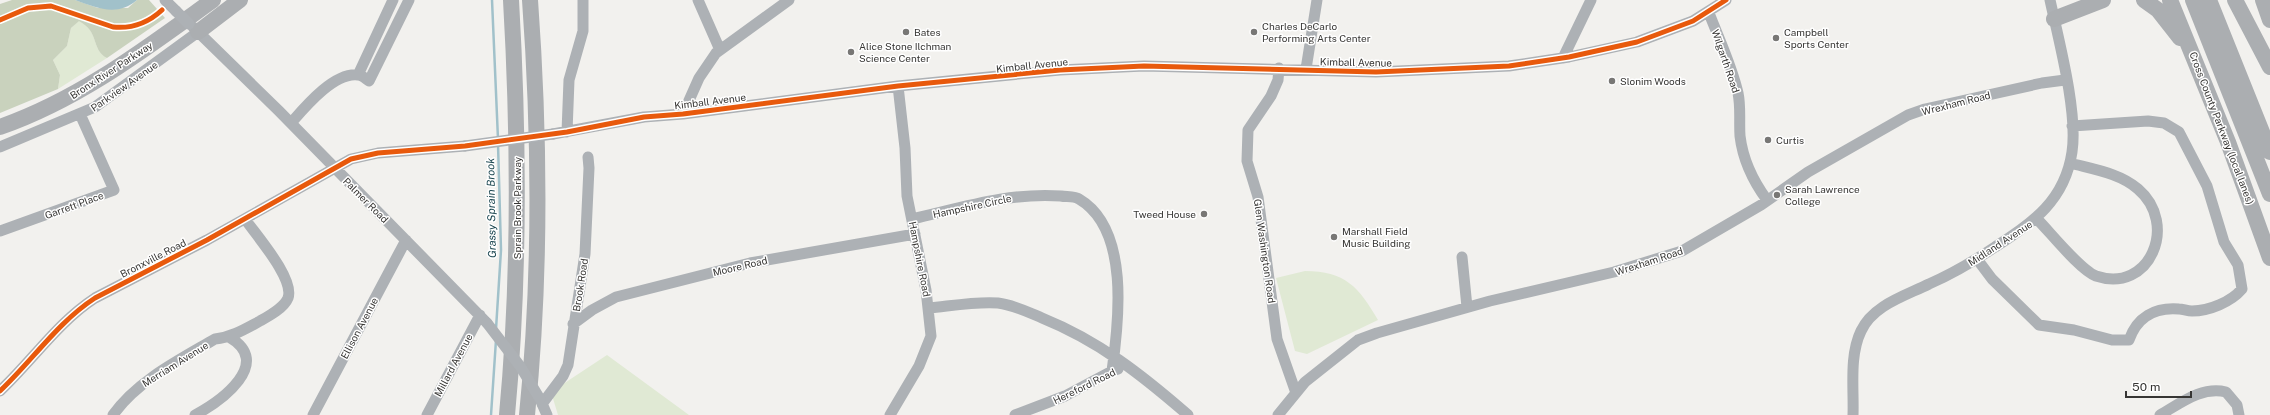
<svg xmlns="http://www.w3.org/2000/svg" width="2270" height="415" font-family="'Public Sans',sans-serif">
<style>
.green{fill:#e0e9d4}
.forest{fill:#c9d2bd}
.water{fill:#a1c1ca}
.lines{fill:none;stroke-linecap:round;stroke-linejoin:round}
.stream{stroke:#a1c1ca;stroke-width:2.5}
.minor{stroke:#adb1b5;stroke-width:11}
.highway{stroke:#abaeb1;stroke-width:16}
.minor-bridge{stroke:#adb1b5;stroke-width:11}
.cycleway-casing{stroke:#fff;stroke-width:8}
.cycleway{stroke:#e8590c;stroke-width:5}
.poi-dot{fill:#787775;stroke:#fff;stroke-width:1.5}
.labels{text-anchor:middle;stroke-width:3;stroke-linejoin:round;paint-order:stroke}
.poi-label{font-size:10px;fill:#373634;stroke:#fff;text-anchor:start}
.street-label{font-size:10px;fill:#373634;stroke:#fff}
.water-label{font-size:11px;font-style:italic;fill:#18444e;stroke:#fff}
</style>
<rect width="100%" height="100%" fill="#f2f1ee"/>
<path class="green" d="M79 20C100 32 91 50 107 58L58 89 60 75 53 60 67 46 71 28Z
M1305 271C1345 271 1359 287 1378 320L1307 354 1295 351 1276 278Z
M607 355 689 415H558L551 392Z"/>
<path class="forest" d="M12 0H75L98 8H128L137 0H149L165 18 107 58C91 50 100 32 79 21L71 28 67 46 53 60 60 75 58 89 0 113V4Z"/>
<path class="water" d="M75 0H137C117 17 97 8 75 0Z"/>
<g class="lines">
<path class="stream" d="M492 0 498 139
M496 329 501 250 498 144
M491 415 496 340"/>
<path class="minor" d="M165 0 176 11
M698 0 720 50
M1709 13C1719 39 1732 66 1738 93 1741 107 1739 122 1740 136 1743 161 1753 181 1767 200
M193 27 279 111 487 323
M1563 58 1591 0
M1279 68 1278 80 1271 96 1248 130 1247 161 1258 197 1277 339 1296 393
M1306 69 1317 0
M358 75 393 0
M683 114 699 78 716 53 789 0
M291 123C305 107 334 72 358 75 362 75 366 79 369 81L409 0
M567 132 569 80 583 31V0
M553 134 644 117 683 114 898 86 1060 70 1144 66 1376 72 1509 66 1569 57 1637 42 1693 21 1726 0
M0 147 95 107 198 32
M912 219C961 208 1010 192 1061 196 1066 197 1075 196 1079 199 1130 229 1119 321 1112 371
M2037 219C2050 232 2080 270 2096 276 2150 294 2179 224 2138 189 2120 173 2092 169 2070 163
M0 231 114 190 80 114
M1462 257 1467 307
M1977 259 1992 279 2039 325 2074 330 2112 340H2129C2137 317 2155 307 2179 309 2183 309 2187 311 2192 311 2209 311 2231 302 2242 289L2238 265 2224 242 2207 186 2179 132 2164 123 2148 121 2072 126
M929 308C950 306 978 301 998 303 1014 305 1028 312 1042 318 1099 341 1142 375 1188 415
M573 324 592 310 616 297 750 263 915 234
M0 391C32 361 58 322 95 298L207 240 351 159 378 153 465 146
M540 399 547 415
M542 404 563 376 568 365 585 254 589 168 588 157
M113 415C137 381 179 360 215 339 232 337 245 329 260 321 269 316 284 308 288 298 295 279 256 235 245 219
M195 415C221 401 274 363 229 337
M313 415 406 240
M427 415 480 315
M890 415 919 366 931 336 926 290 907 196 905 148 898 86
M1015 415 1065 396 1112 371 1118 369
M1278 415 1305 382 1358 340 1377 333 1490 301 1614 272 1682 251 1761 205 1808 172 1908 115 1925 109 2042 83 2065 80
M1853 415C1854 389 1849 356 1861 331 1873 305 1905 296 1929 284 1952 274 1974 261 1995 247 2033 223 2065 200 2072 152 2078 113 2059 41 2050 0
M2160 415C2181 403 2202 386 2226 392L2237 405 2239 415"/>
<path class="highway" d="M2144 0 2158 10 2180 38
M2170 0 2228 142 2270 258
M2193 0 2270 194
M2209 0 2270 152
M2235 0 2270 67
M2263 0 2270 20
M2054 19 2103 0
M198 32 240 0
M0 127C80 99 145 49 213 0
M507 415C520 276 519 139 511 0
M527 415C541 277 540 138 530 0"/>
<path class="minor-bridge" d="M176 11 189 24
M465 146 553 134
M487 323 520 366 540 399"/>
<g class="cycleway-casing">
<path id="cycleway" d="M0 20 28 8 51 6 113 27C133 29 148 23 162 10
M0 391C32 361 58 322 95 298L207 240 351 159 378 153 465 146 567 132 644 117 683 114 898 86 1060 70 1144 66 1376 72 1509 66 1569 57 1637 42 1693 21 1726 0"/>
</g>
<use href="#cycleway" class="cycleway"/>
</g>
<g class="poi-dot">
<circle cx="906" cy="32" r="4"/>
<circle cx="1254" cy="32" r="4"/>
<circle cx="1776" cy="38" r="4"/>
<circle cx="851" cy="52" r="4"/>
<circle cx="1612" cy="81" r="4"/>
<circle cx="1768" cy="140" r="4"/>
<circle cx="1777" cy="195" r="4"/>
<circle cx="1204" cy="214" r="4"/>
<circle cx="1334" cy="237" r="4"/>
</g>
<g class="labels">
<g class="poi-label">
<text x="1262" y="30">Charles DeCarlo<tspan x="1262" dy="12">Performing Arts Center</tspan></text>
<text x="914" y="36">Bates</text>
<text x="1784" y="36">Campbell<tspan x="1784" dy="12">Sports Center</tspan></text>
<text x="859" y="50">Alice Stone Ilchman<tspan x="859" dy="12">Science Center</tspan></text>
<text x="1620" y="85">Slonim Woods</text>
<text x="1776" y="144">Curtis</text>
<text x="1785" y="193">Sarah Lawrence<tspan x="1785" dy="12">College</tspan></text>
<text x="1196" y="218" text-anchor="end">Tweed House</text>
<text x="1342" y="235">Marshall Field<tspan x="1342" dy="12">Music Building</tspan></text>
</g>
<g class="street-label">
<text transform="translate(1726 61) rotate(71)" y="4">Wilgarth Road</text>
<text transform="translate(1356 62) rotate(1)" y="4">Kimball Avenue</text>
<text transform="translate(1032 65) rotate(-6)" y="4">Kimball Avenue</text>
<text transform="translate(111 70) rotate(-33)" y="4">Bronx River Parkway</text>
<text transform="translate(124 86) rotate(-35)" y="4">Parkview Avenue</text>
<text transform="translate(710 101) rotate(-7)" y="4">Kimball Avenue</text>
<text transform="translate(1956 103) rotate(-14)" y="4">Wrexham Road</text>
<text transform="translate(2222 128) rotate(69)" y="4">Cross County Parkway (local lanes)</text>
<text transform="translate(366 200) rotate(45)" y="4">Palmer Road</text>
<text transform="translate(74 205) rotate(-20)" y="4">Garrett Place</text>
<text transform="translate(972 206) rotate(-12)" y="4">Hampshire Circle</text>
<text transform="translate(517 208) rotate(-90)" y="4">Sprain Brook Parkway</text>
<text transform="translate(2000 243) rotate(-33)" y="4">Midland Avenue</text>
<text transform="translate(1265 251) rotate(82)" y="4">Glen Washington Road</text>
<text transform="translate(153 258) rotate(-27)" y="4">Bronxville Road</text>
<text transform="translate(920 259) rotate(79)" y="4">Hampshire Road</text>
<text transform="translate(1649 261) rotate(-18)" y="4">Wrexham Road</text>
<text transform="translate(740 266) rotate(-13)" y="4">Moore Road</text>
<text transform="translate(580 285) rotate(-81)" y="4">Brook Road</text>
<text transform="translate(359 328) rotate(-62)" y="4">Ellison Avenue</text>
<text transform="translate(175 364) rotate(-32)" y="4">Merriam Avenue</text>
<text transform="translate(453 365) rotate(-62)" y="4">Millard Avenue</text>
<text transform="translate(1084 386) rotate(-26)" y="4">Hereford Road</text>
</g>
<g class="water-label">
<text transform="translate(491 208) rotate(-91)" y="4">Grassy Sprain Brook</text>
</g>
</g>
<path d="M2126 391v6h65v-6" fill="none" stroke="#373634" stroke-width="2"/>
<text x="2132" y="391" font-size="12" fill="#373634" stroke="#ffffff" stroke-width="3" paint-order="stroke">50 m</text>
</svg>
